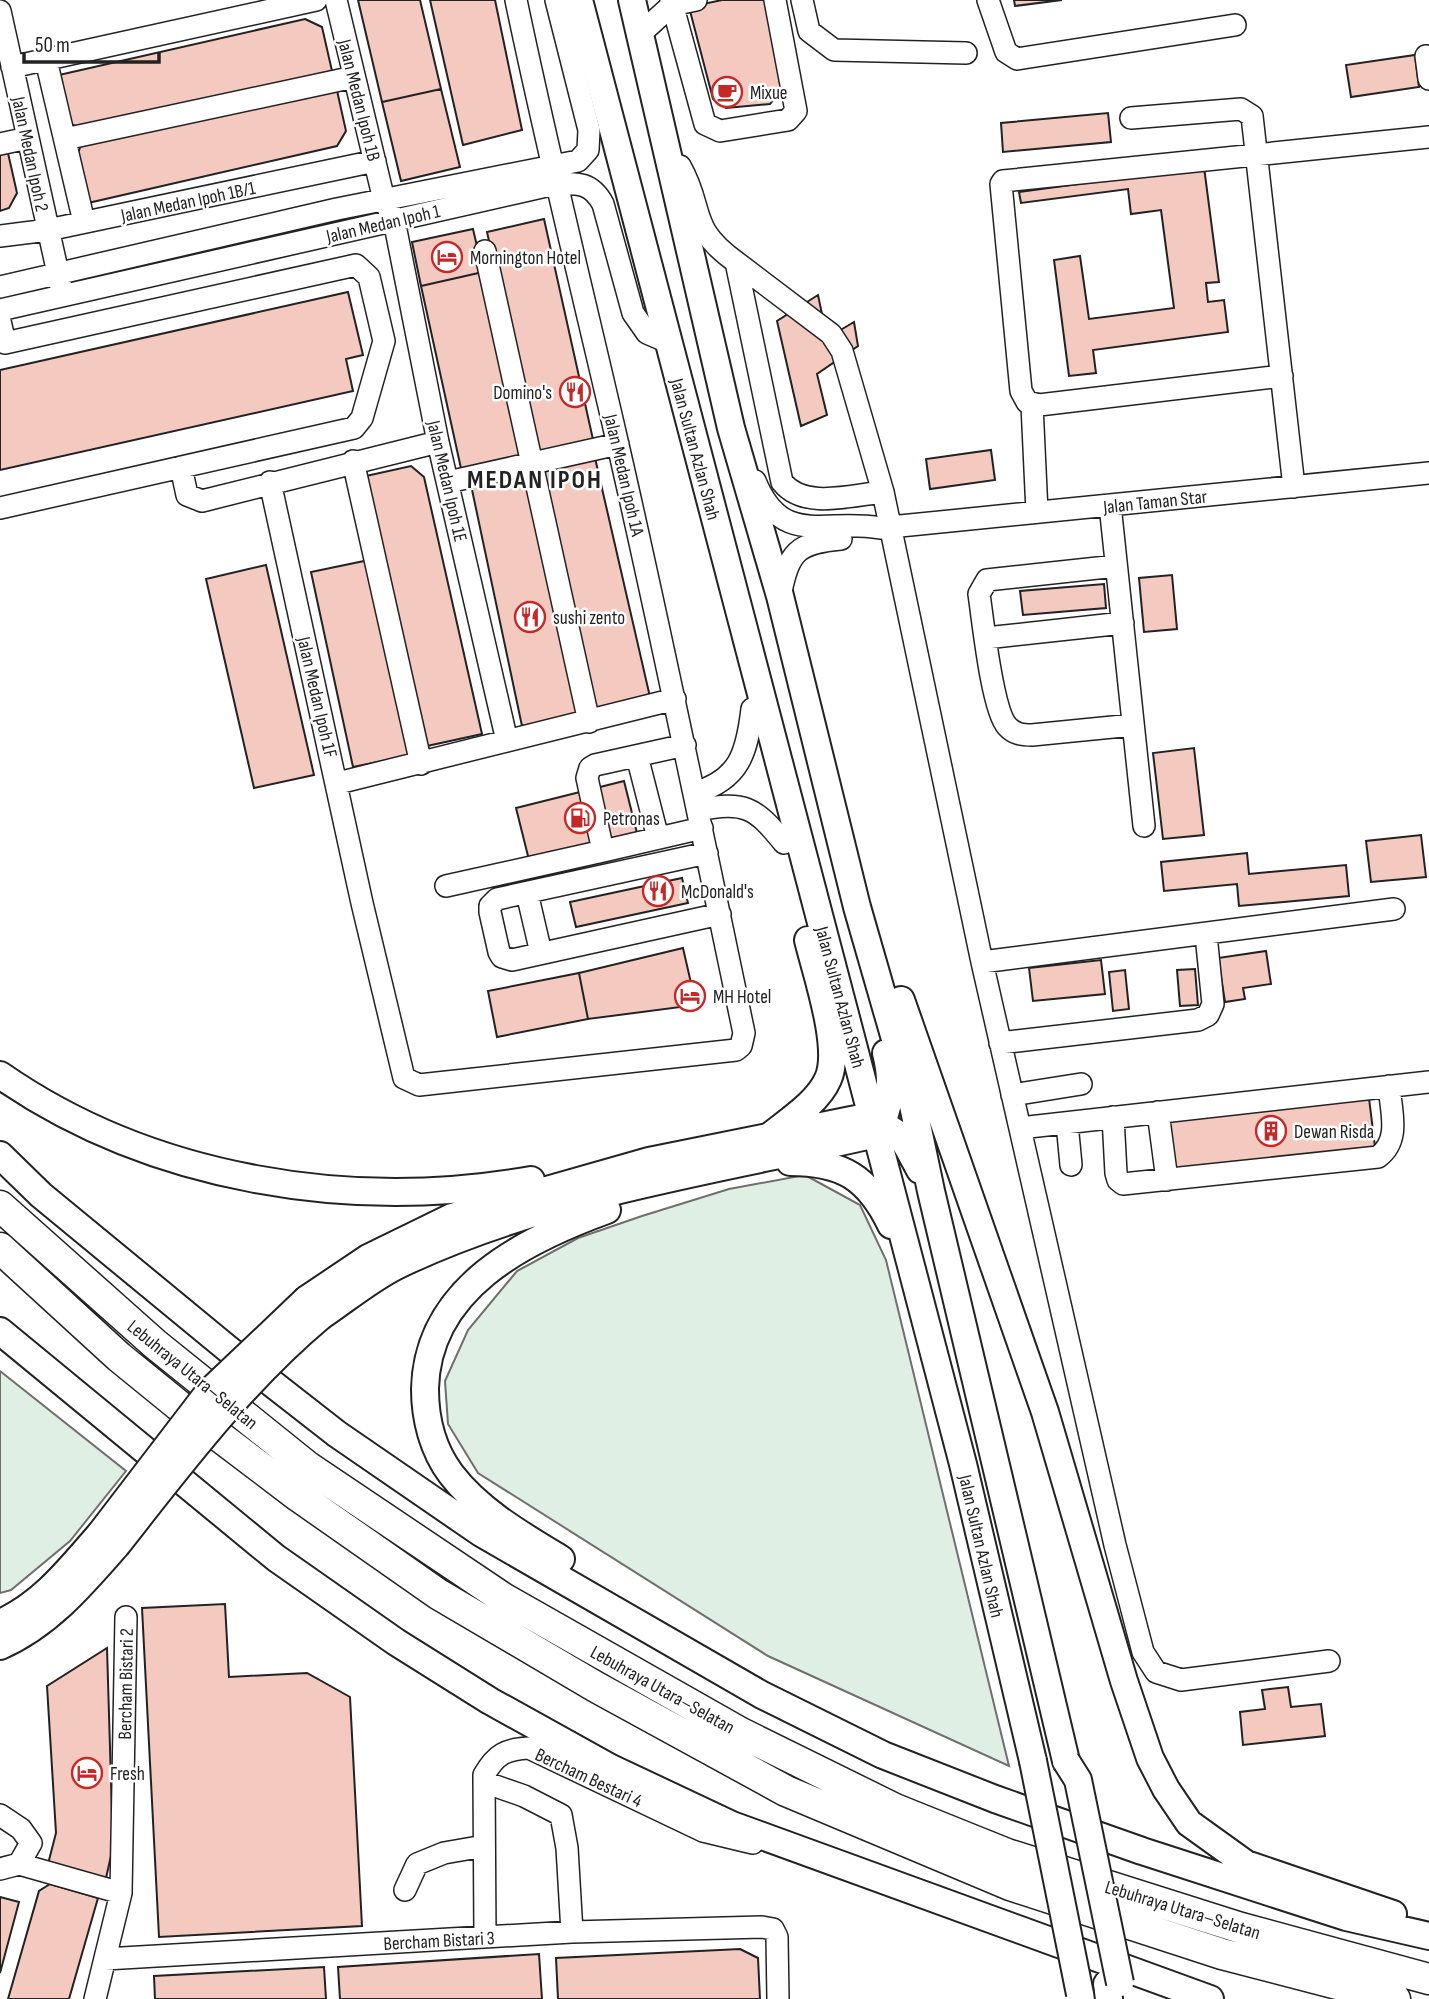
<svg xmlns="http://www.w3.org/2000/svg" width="1429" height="1999" font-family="'Sofia Sans Condensed',sans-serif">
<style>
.green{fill:#e0efe3;stroke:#6f6f6f;stroke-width:2}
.building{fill:#f3c9c0;stroke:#222;stroke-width:2}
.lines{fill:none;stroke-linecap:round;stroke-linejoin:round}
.minor-casing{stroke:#222;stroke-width:24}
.major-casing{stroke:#222;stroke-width:30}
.highway-casing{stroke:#222;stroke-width:33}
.minor{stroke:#fff;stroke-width:21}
.major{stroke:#fff;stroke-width:26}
.highway{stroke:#fff;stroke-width:30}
.major-bridge-casing{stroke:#222;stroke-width:30;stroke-linecap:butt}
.major-bridge{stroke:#fff;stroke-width:26}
.labels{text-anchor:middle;stroke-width:5;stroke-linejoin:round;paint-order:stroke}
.poi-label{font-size:19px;fill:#222;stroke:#fff;text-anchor:start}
.street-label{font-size:19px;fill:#222;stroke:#fff}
.district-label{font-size:26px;font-weight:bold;letter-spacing:2px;fill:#222;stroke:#fff}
</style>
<rect width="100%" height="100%" fill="#fff"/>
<path class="green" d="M805 1175 860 1205 886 1260 1009 1766 768 1656 478 1473 448 1424 445 1381 468 1330 517 1271 578 1238 642 1216 729 1189Z
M0 1371 126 1471 70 1541 11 1590 0 1593Z"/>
<path class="building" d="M358 0H420L441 89 382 102Z
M430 0H495L522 130 463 145Z
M722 0H766L782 89 770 104 726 108 713 99 689 7Z
M1014 0H1062L1015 6Z
M305 19 322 27 332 71 82 129 71 124 59 75Z
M1415 55 1419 87 1351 97 1346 65Z
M336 86 346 131 337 146 88 203 77 156 82 142Z
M441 89 460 167 401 181 382 102Z
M1108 113 1111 142 1003 152 1001 123Z
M8 153 17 193 9 208 0 211V154Z
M1204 167 1219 282 1206 283 1208 302 1224 300 1228 332 1093 350 1096 373 1069 376 1054 260 1080 256 1089 319 1174 308 1161 210 1131 214 1128 189 1021 203 1019 192Z
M544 219 594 444 545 455 534 443 487 232Z
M473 229 483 272 421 286 412 242Z
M483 272 523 449 515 461 462 473 421 286Z
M348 292 363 355 346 359 353 391 0 470V370Z
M818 295 827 338 854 322 858 346 817 374 827 415 801 426 777 321Z
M991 450 995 480 930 489 926 459Z
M595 458 650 697 591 710 542 470Z
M411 466 424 477 482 734 427 746 366 476Z
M519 476 531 487 579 714 522 726 471 485Z
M369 560 412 755 353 767 311 572Z
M266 565 314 775 254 788 206 579Z
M1172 575 1177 629 1144 632 1139 578Z
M1104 584 1106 608 1023 615 1020 591Z
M1194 748 1204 835 1163 839 1153 753Z
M624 781 637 833 529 860 516 808Z
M1421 835 1426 877 1371 882 1366 841Z
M1247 853 1249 874 1346 865 1349 896 1239 906 1237 884 1164 891 1161 862Z
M682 878 688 903 576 927 570 902Z
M683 948 696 1005 588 1019 579 973Z
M1266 951 1271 984 1243 988 1245 999 1225 1002 1218 958Z
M1101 960 1105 994 1033 1001 1029 968Z
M1195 969 1198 1005 1180 1006 1177 970Z
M1125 970 1129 1009 1113 1011 1109 972Z
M579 973 588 1019 497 1037 488 991Z
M1368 1090 1375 1147 1174 1173 1166 1116Z
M225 1604 229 1677 307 1673 350 1697 362 1926 159 1937 142 1608Z
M225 1604 229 1677 307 1673 350 1697 362 1926 159 1937 142 1608Z
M107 1648 113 1847 106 1878 48 1864 56 1833 47 1686Z
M1288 1687 1291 1707 1321 1704 1325 1736 1243 1745 1240 1712 1265 1709 1262 1690Z
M50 1884 98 1898 69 1999H8L39 1891Z
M0 1897 19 1902 0 1973Z
M740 1949 758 1958 760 1999H558L556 1958Z
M539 1954 542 1999H340L338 1967Z
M324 1967 326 1999H155L154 1976Z"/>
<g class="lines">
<g class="minor-casing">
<path id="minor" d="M336 0 384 200
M671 0 705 124 720 131 788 120 796 111 775 0
M802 0 809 31 834 50 966 53
M988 0 1006 52 1017 59 1235 25
M0 11 61 287
M640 34 672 5 696 0
M1426 56 1429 79
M46 60 84 222
M12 67 316 0
M1131 118 1241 109 1252 116 1294 487
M65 139 354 77
M0 144 28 138
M680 166C705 210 687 227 736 262L782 482C804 510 852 495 883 492
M388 208 394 220 438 442 507 741
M0 236 48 230 375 161
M485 251 589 722
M736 262 831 334 842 351 883 492 982 962 1115 1545 1143 1652 1156 1672 1181 1680 1329 1661
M0 287 337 209 578 161 588 150 589 130 556 0
M0 310 555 184C578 183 591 182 603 204L633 313 647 333 668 342
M0 321 5 343 356 265 369 277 384 341 362 418 354 428 0 508
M1282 376 1039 405 1027 402 1021 391 1001 184 1003 181 1429 137
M1032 405 1037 512
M353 461 421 764
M181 467 187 495 202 501 438 442
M755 481C782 548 825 518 880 528L1429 473
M270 482 362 903 404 1078 419 1085 736 1050 741 1046 744 1033C703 837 663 641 618 445 584 297 547 149 516 0
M448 482 618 444
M1110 505 1144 826
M1116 566 987 580 979 594C983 621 992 709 1007 726 1014 734 1022 735 1032 735L1133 725
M780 596C789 552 796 543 841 539
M986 638 1123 623
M685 745 595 765 590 768 587 778 603 851 702 828
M637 756 658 838
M338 783 675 699
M694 793C740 780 747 752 752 709
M698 810C745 801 755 807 784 843
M707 853 497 899 490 906V912L499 952 502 957 512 960 720 914
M446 886 603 851
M527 893 541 953
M982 962 1394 909
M1000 1043 1198 1020 1208 1015 1213 1004 1206 935
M1012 1095 1081 1084
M1158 1112 1167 1180
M1113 1117 1116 1173 1118 1180 1123 1184 1378 1157C1401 1140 1391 1112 1389 1086
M1067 1123 1071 1165
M1020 1128 1429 1082
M484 1782 524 1796 561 1815 567 1848 572 1932
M0 1815 21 1829 31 1843 19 1864
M0 1869 19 1864 121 1893
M405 1890 417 1864 444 1853 484 1846
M485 1937 484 1775C496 1754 506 1749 529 1748L703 1831 753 1843
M105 1959 572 1932 762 1927 773 1929 777 1937 778 1999
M95 1999 121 1893 126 1617"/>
</g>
<g class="major-casing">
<path id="major" d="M579 0 963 1464 1033 1761
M632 0 731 428 780 596 857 907 910 1091 931 1191 1066 1761
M901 1000 1045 1412 1124 1681 1150 1758 1166 1789 1189 1823 1246 1864 1393 1914
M0 1075C151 1180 351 1212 531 1180
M770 1136C790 1120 818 1102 828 1079 842 1048 816 973 808 940
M0 1155 41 1195 228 1349 337 1434 481 1533 762 1695 883 1755 995 1799 1142 1851 1346 1917 1429 1936
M790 1162C842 1162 868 1177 891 1225
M307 1299 368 1258 452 1217 649 1161 871 1116 902 1137 920 1170
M321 1316C345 1300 370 1279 396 1266 545 1194 716 1171 876 1134 891 1109 893 1080 886 1053
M0 1331 276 1558 396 1642 490 1701 611 1768 732 1825 1210 1999
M561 1559C523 1536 479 1511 451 1474 433 1450 425 1419 425 1389 427 1288 524 1240 607 1210
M0 1623C43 1604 70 1568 100 1534
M0 1646C48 1625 82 1585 116 1546
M1107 1984 1109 1999"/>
</g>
<g class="highway-casing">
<path id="highway" d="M0 1206 155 1344 308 1467 503 1598 741 1733 895 1809 1007 1854 1241 1928 1429 1979
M0 1248 119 1357 178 1405 298 1496 438 1594 596 1687 786 1791 1010 1885 1222 1954 1395 1999"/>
</g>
<use href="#minor" class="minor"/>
<use href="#major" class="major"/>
<use href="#highway" class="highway"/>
<g class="major-bridge-casing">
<path id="major-bridge" d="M100 1534 208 1393 307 1299
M116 1546C180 1465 241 1383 321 1316
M1033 1761 1080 1994
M1066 1761 1078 1780 1120 1983"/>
</g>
<use href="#major-bridge" class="major-bridge"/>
</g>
<defs>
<g id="cafe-ring" transform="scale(1.575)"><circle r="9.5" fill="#fff" stroke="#c62828" stroke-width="1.5"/><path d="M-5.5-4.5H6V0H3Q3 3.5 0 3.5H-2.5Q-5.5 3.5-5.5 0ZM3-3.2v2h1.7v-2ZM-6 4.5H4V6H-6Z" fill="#c62828"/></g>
<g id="hotel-ring" transform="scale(1.575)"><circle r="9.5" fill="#fff" stroke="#c62828" stroke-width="1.5"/><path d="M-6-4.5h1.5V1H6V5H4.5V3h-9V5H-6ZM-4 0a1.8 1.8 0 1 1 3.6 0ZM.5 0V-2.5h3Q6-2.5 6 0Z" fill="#c62828"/></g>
<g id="restaurant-ring" transform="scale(1.575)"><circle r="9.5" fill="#fff" stroke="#c62828" stroke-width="1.5"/><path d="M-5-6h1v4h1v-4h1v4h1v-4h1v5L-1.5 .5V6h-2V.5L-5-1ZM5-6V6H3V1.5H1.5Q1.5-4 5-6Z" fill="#c62828"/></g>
<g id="fuel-ring" transform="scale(1.575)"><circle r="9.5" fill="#fff" stroke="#c62828" stroke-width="1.5"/><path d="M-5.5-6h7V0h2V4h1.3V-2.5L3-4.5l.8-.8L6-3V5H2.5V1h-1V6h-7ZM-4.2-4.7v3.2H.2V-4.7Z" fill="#c62828"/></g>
<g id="building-ring" transform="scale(1.575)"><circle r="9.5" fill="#fff" stroke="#c62828" stroke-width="1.5"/><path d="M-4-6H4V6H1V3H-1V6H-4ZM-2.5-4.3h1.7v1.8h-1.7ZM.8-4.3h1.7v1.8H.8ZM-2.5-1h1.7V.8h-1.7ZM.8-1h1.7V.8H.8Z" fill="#c62828"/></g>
</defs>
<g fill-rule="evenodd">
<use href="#cafe-ring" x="727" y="92"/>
<use href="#hotel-ring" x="447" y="257"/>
<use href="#restaurant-ring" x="575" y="392"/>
<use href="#restaurant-ring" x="530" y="617"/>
<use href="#fuel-ring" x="580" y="818"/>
<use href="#restaurant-ring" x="658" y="891"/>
<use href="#hotel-ring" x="690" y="996"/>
<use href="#building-ring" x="1271" y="1131"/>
<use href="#hotel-ring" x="87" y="1773"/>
</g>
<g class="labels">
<g class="poi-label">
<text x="750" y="99">Mixue</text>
<text x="470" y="264">Mornington Hotel</text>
<text x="552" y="399" text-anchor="end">Domino's</text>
<text x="553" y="624">sushi zento</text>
<text x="603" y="825">Petronas</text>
<text x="681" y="898">McDonald's</text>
<text x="713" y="1003">MH Hotel</text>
<text x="1294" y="1138">Dewan Risda</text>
<text x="110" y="1780">Fresh</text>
</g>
<g class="street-label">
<text transform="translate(360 100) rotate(76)" y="7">Jalan Medan Ipoh 1B</text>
<text transform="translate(31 154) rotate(78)" y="7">Jalan Medan Ipoh 2</text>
<text transform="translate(188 201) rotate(-12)" y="7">Jalan Medan Ipoh 1B/1</text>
<text transform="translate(383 223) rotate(-13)" y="7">Jalan Medan Ipoh 1</text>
<text transform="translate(696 449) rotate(75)" y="7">Jalan Sultan Azlan Shah</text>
<text transform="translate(625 475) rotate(77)" y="7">Jalan Medan Ipoh 1A</text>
<text transform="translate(448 481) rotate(77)" y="7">Jalan Medan Ipoh 1E</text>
<text transform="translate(1155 501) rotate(-6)" y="7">Jalan Taman Star</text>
<text transform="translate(318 697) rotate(77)" y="7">Jalan Medan Ipoh 1F</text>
<text transform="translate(841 997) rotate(75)" y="7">Jalan Sultan Azlan Shah</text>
<text transform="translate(193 1374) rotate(39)" y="7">Lebuhraya Utara–Selatan</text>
<text transform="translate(982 1546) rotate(77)" y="7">Jalan Sultan Azlan Shah</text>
<text transform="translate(125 1684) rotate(-89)" y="7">Bercham Bistari 2</text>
<text transform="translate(663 1689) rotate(29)" y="7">Lebuhraya Utara–Selatan</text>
<text transform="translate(589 1777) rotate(25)" y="7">Bercham Bestari 4</text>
<text transform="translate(1183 1909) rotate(17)" y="7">Lebuhraya Utara–Selatan</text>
<text transform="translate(439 1940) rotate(-3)" y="7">Bercham Bistari 3</text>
</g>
<g class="district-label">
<text x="535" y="488">MEDAN IPOH</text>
</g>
</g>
<path d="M24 52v10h135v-10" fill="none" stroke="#222222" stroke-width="3.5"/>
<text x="35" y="52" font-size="21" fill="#222222" stroke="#ffffff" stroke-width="5" paint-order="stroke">50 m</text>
</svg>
